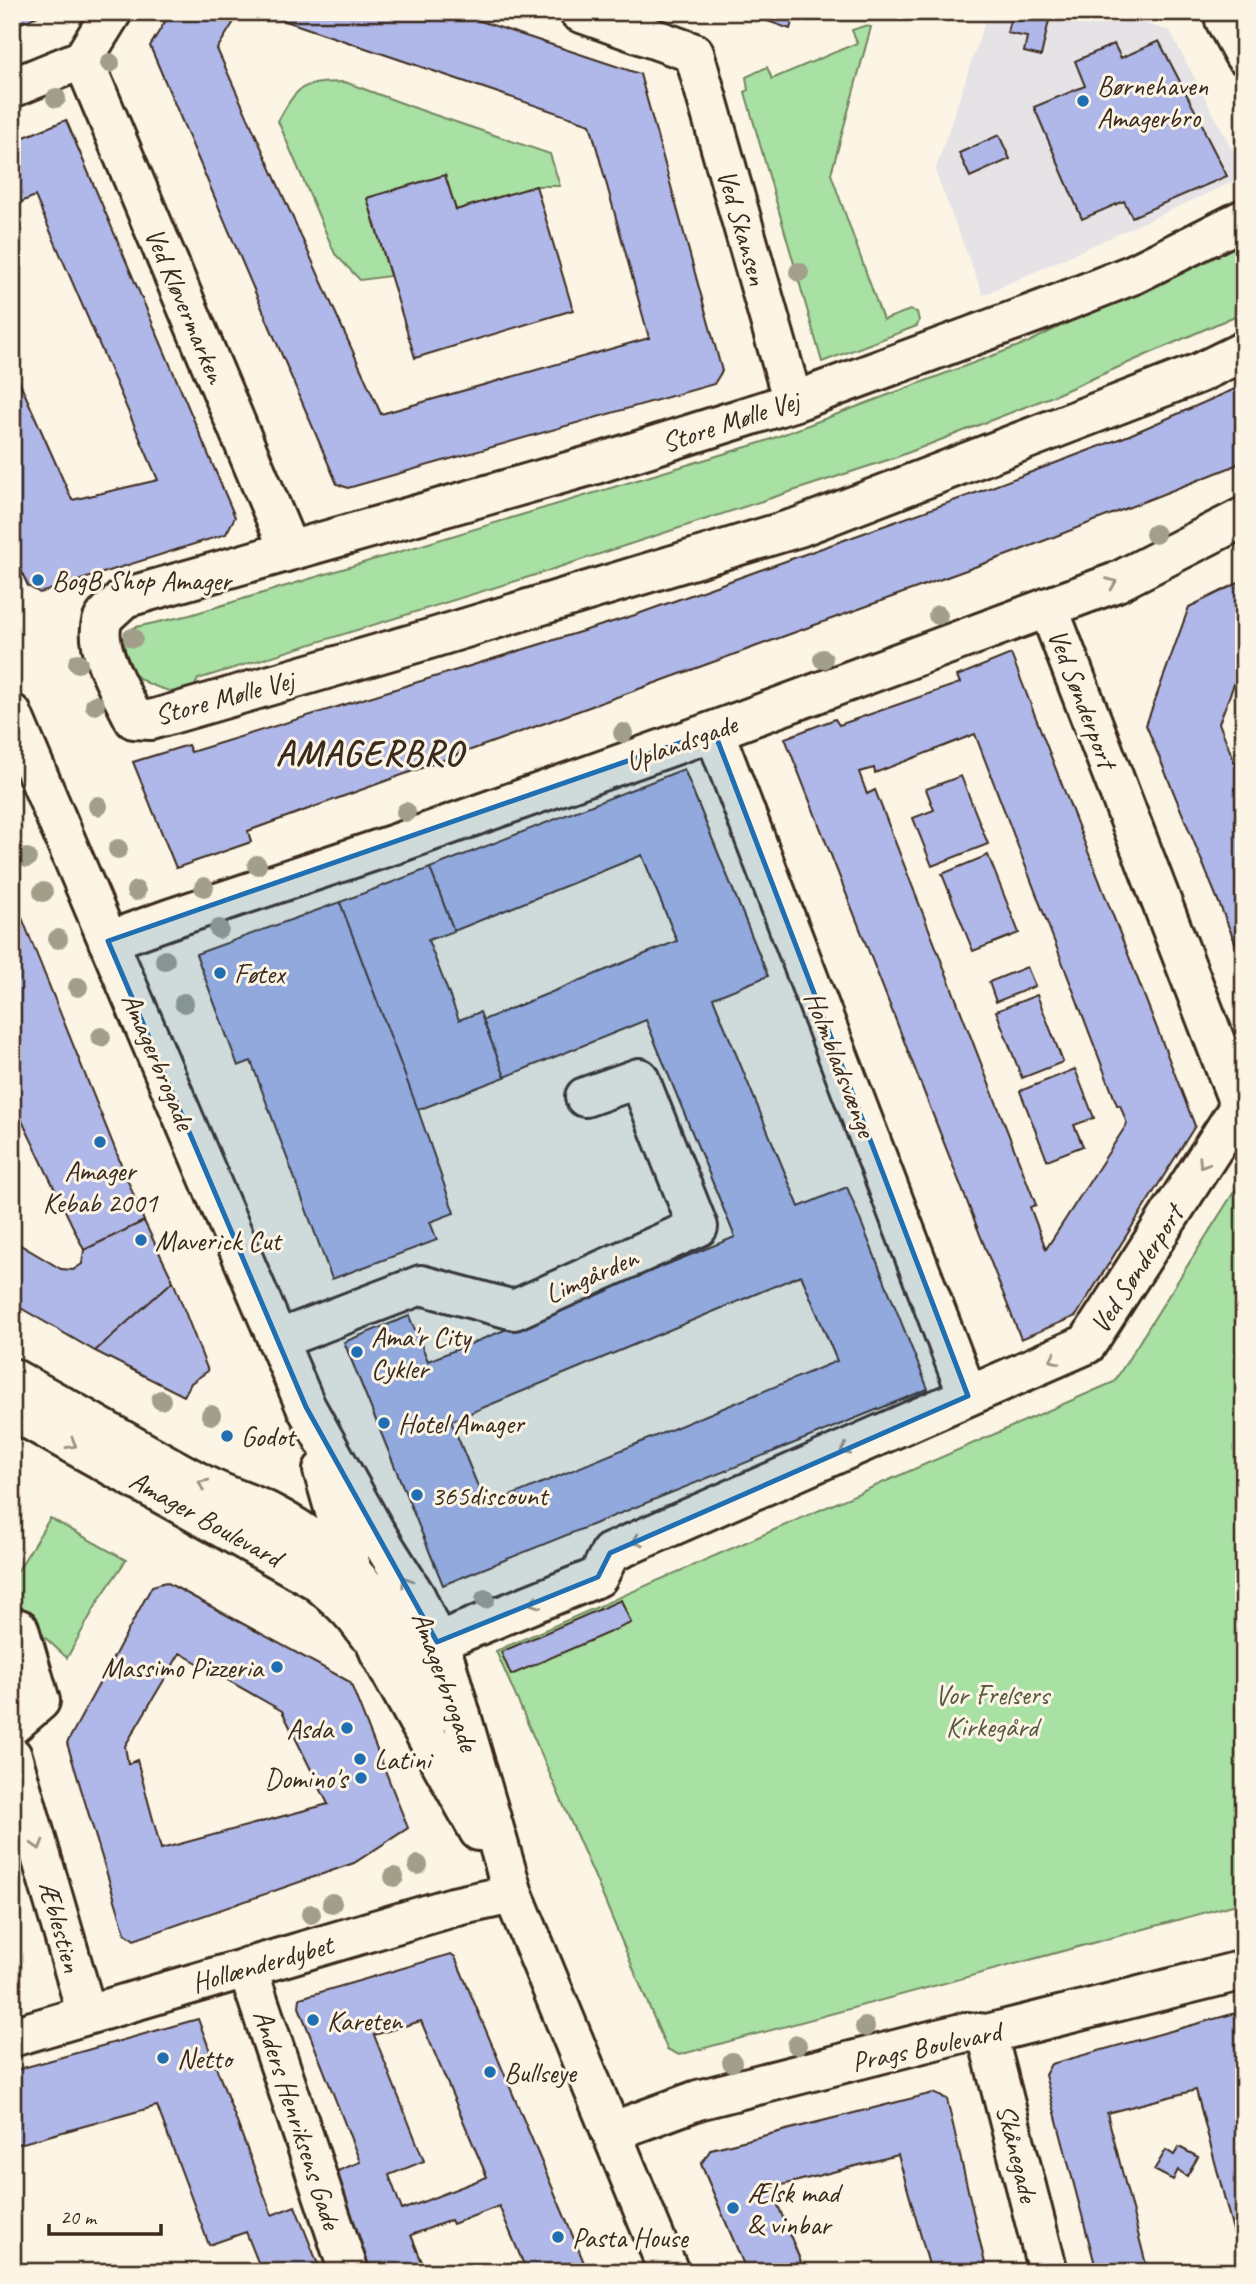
<svg xmlns="http://www.w3.org/2000/svg" width="1256" height="2284" font-family="Caveat,sans-serif">
<style>
.built{fill:#e5e3e6}
.green{fill:#a9e0a3;stroke:#728560;stroke-width:2}
.building{fill:#b0b8e9;stroke:#3b2a1e;stroke-width:2;fill-rule:evenodd}
.lines{fill:none;stroke-linecap:round;stroke-linejoin:round}
.minor-casing{stroke:#3b2a1e;stroke-width:44}
.minor{stroke:#fcf5e5;stroke-width:38}
.tree{fill:#a19f8a}
.oneway{stroke:#9c9082}
.marked{fill:#1f6fb2;fill-opacity:0.2;stroke:#1f6fb2;stroke-width:5;stroke-linejoin:round}
.poi-dot{fill:#1f6fb2;stroke:#fcf5e5;stroke-width:2.5}
.labels{text-anchor:middle;stroke-width:6;stroke-linejoin:round;paint-order:stroke}
.poi-label{font-size:28px;fill:#3b2a1e;stroke:#fcf5e5;text-anchor:start}
.street-label{font-size:28px;fill:#3b2a1e;stroke:#fcf5e5}
.park-label{font-size:28px;fill:#56583f;stroke:#fcf5e5}
.district-label{font-size:35px;font-weight:bold;letter-spacing:2px;fill:#3b2a1e;stroke:#fcf5e5}
</style>
<rect width="100%" height="100%" fill="#fcf5e5"/>
<filter id="ink" filterUnits="userSpaceOnUse"><feTurbulence type="fractalNoise" baseFrequency=".0143" numOctaves="2"/><feDisplacementMap in="SourceGraphic" scale="14" xChannelSelector="R" yChannelSelector="G"/><feConvolveMatrix kernelMatrix="1 2 1 2 8 2 1 2 1" color-interpolation-filters="sRGB"/></filter>
<g filter="url(#ink)">
<path class="built" d="M988 12H1108L1170 31 1244 172V177L983 295 935 171Z"/>
<path class="green" d="M864 26 871 27 831 174 883 320 910 310 917 312 919 321 917 326 822 362 745 92 748 90 746 77 767 67 772 79 857 43 852 30Z
M345 82 426 112 550 154 560 186H536L456 210 445 175 367 198 390 276 360 280 335 254 278 121C299 83 302 83 345 82Z
M1244 234V312L1053 396 897 457 532 576 198 679C197 681 195 687 193 689 181 699 145 684 135 675 125 664 123 646 125 632L136 627 190 615 763 442 1029 342Z
M1244 1176V1902L679 2055 667 2049 594 1875 496 1651 1114 1382Z
M50 1518 126 1560 99 1600 67 1658 12 1607V1580Z"/>
<path class="building" d="M12 12H47L12 27Z
M171 12H240L217 49 381 414 649 338 590 124 259 12H453L640 74 722 371 714 384 348 488 337 484 150 46Z
M742 12H795L790 29Z
M1012 12H1032L1050 16 1041 56 1024 52 1027 37 1007 33Z
M1159 41 1205 130 1204 131 1227 176 1132 217 1124 201 1082 219 1034 107 1085 86 1075 61 1114 44 1121 58Z
M66 120 235 517 226 534 40 593 28 586 12 550V365L72 500 158 480 35 196 12 206V142Z
M999 135 1010 159 970 177 959 153Z
M445 175 456 210 536 186 573 310 415 358 367 198Z
M1244 385V461L1229 468 1013 553 248 831 251 842 176 868 133 762 188 745 191 752 635 615 981 491 1127 436Z
M1244 580V658L1219 723 1244 786V964L1146 725 1189 607Z
M1011 654 1195 1126 1076 1316 1021 1339 785 738 835 719 839 725 960 683 957 676ZM975 734 1117 1105H1120L1127 1124 1046 1249 1030 1207 1036 1205 875 790 867 794 859 772 874 768 875 773Z
M684 769 768 976 713 998 799 1207 847 1187 928 1389 443 1585 344 1342 409 1316 428 1361 735 1237 646 1020 505 1077 483 1020 677 941 642 855 454 931 430 868ZM801 1275 837 1361 486 1506 451 1421Z
M961 776 988 844 932 866 913 818 934 810 926 789Z
M988 855 1019 933 973 951 942 874Z
M430 868 454 931 428 940 459 1020 480 1012 505 1077 418 1110 340 902Z
M12 893 144 1221 84 1250 12 1100Z
M340 902 418 1110 454 1213 430 1222 437 1240 332 1279 251 1061 238 1066 196 954Z
M1027 967 1035 986 996 1002 989 982Z
M1037 995 1063 1062 1022 1078 996 1011Z
M1075 1069 1094 1118 1074 1125 1083 1146 1047 1160 1020 1091Z
M144 1221 173 1281 95 1351 12 1303V1240L61 1269 73 1270 82 1264 84 1250Z
M173 1281 208 1371 191 1383 184 1396 95 1351Z
M12 1490 18 1502 12 1512Z
M166 1582 350 1682 408 1828 354 1863 134 1940 125 1933 67 1743 152 1586ZM180 1653 282 1711 328 1804 161 1849 137 1760 128 1764 125 1746Z
M621 1600 631 1623 511 1675 501 1652Z
M12 1938 21 1969 12 1971Z
M451 1954 455 1957 588 2272H527L499 2206 453 2224 451 2220 411 2235 426 2272H368L330 2174 360 2162 299 2007 300 1998ZM421 2021 487 2177 402 2210 389 2175 424 2161 374 2035Z
M1236 2013 1244 2043V2272L1196 2090 1107 2113 1148 2272H1097L1045 2075 1051 2064Z
M198 2019 272 2215 295 2206 321 2272H262L246 2232 209 2245 157 2106 12 2146V2071Z
M933 2093 947 2099 987 2272H931L898 2155 771 2188 805 2272H747L701 2164 711 2149Z
M1179 2147 1198 2157 1187 2176 1178 2170 1173 2180 1154 2170 1166 2150 1174 2155Z"/>
<g class="lines">
<g class="minor-casing">
<path id="minor" d="M579 12 694 53 793 402
M1225 20 1244 55
M83 59 289 550
M12 88 83 59 112 12
M1244 219 1134 274 1048 308 793 402 596 464 124 598C118 605 105 613 102 622 94 649 122 694 134 719L151 720 426 640 799 527 1199 373 1244 351
M12 714 306 1407 374 1530 416 1597 446 1664 513 1894 669 2272
M714 731 968 1396
M108 941 169 919 395 844 714 731 1117 582 1244 517
M277 1340 421 1285 514 1310 698 1227 639 1078 585 1097
M12 1378C74 1412 135 1448 198 1482 219 1494 244 1501 266 1511 356 1556 400 1622 437 1712
M12 1410 316 1580C335 1596 353 1611 367 1633
M323 1470 352 1571 379 1651 479 1831
M12 1627 19 1629 40 1701 12 1725
M437 1642 598 1577 610 1553 1087 1344 1240 1106 1048 607
M12 1756 87 2015
M247 1967 349 2272
M987 2034 1048 2272
M12 2037 453 1907 513 1894
M611 2132 698 2100 966 2032 987 2034 1244 1970"/>
</g>
<use href="#minor" class="minor"/>
</g>
<g class="tree">
<circle cx="110" cy="63" r="10"/>
<circle cx="56" cy="98" r="10"/>
<circle cx="799" cy="272" r="10"/>
<circle cx="1155" cy="534" r="10"/>
<circle cx="938" cy="615" r="10"/>
<circle cx="133" cy="638" r="10"/>
<circle cx="823" cy="659" r="10"/>
<circle cx="78" cy="663" r="10"/>
<circle cx="95" cy="705" r="10"/>
<circle cx="623" cy="733" r="10"/>
<circle cx="98" cy="806" r="10"/>
<circle cx="406" cy="812" r="10"/>
<circle cx="118" cy="849" r="10"/>
<circle cx="27" cy="858" r="10"/>
<circle cx="257" cy="865" r="10"/>
<circle cx="204" cy="887" r="10"/>
<circle cx="136" cy="891" r="10"/>
<circle cx="43" cy="892" r="10"/>
<circle cx="219" cy="929" r="10"/>
<circle cx="58" cy="939" r="10"/>
<circle cx="165" cy="960" r="10"/>
<circle cx="78" cy="987" r="10"/>
<circle cx="184" cy="1003" r="10"/>
<circle cx="101" cy="1037" r="10"/>
<circle cx="161" cy="1400" r="10"/>
<circle cx="211" cy="1415" r="10"/>
<circle cx="485" cy="1599" r="10"/>
<circle cx="418" cy="1865" r="10"/>
<circle cx="394" cy="1877" r="10"/>
<circle cx="332" cy="1903" r="10"/>
<circle cx="311" cy="1914" r="10"/>
<circle cx="865" cy="2027" r="10"/>
<circle cx="797" cy="2045" r="10"/>
<circle cx="732" cy="2062" r="10"/>
</g>
<defs><path id="oneway-chevron" d="M-2-3.5L2.5 0L-2 3.5" fill="none" stroke-width="1.6" stroke-linecap="round" stroke-linejoin="round" transform="scale(1.75)"/></defs>
<g class="oneway">
<use href="#oneway-chevron" transform="translate(1112 583) rotate(-22)"/>
<use href="#oneway-chevron" transform="translate(1203 1163) rotate(123)"/>
<use href="#oneway-chevron" transform="translate(1054 1359) rotate(156)"/>
<use href="#oneway-chevron" transform="translate(72 1444) rotate(29)"/>
<use href="#oneway-chevron" transform="translate(845 1450) rotate(156)"/>
<use href="#oneway-chevron" transform="translate(203 1484) rotate(-154)"/>
<use href="#oneway-chevron" transform="translate(637 1541) rotate(156)"/>
<use href="#oneway-chevron" transform="translate(406 1581) rotate(-122)"/>
<use href="#oneway-chevron" transform="translate(535 1603) rotate(158)"/>
<use href="#oneway-chevron" transform="translate(38 1845) rotate(74)"/>
</g>
</g>
<path class="marked" d="M714 731 968 1396 610 1553 598 1577 437 1642 306 1407 108 941Z"/>
<g class="poi-dot">
<circle cx="1083" cy="101" r="7"/>
<circle cx="38" cy="580" r="7"/>
<circle cx="220" cy="973" r="7"/>
<circle cx="100" cy="1142" r="7"/>
<circle cx="141" cy="1240" r="7"/>
<circle cx="357" cy="1352" r="7"/>
<circle cx="384" cy="1423" r="7"/>
<circle cx="227" cy="1436" r="7"/>
<circle cx="417" cy="1495" r="7"/>
<circle cx="277" cy="1667" r="7"/>
<circle cx="347" cy="1728" r="7"/>
<circle cx="360" cy="1759" r="7"/>
<circle cx="361" cy="1778" r="7"/>
<circle cx="313" cy="2020" r="7"/>
<circle cx="163" cy="2058" r="7"/>
<circle cx="490" cy="2072" r="7"/>
<circle cx="733" cy="2208" r="7"/>
<circle cx="558" cy="2237" r="7"/>
</g>
<g class="labels">
<g class="poi-label">
<text x="1097" y="95">Børnehaven<tspan x="1097" dy="32">Amagerbro</tspan></text>
<text x="52" y="590">BogB Shop Amager</text>
<text x="234" y="983">Føtex</text>
<text x="100" y="1180" text-anchor="middle">Amager<tspan x="100" dy="32">Kebab 2001</tspan></text>
<text x="155" y="1250">Maverick Cut</text>
<text x="371" y="1346">Ama'r City<tspan x="371" dy="32">Cykler</tspan></text>
<text x="398" y="1433">Hotel Amager</text>
<text x="241" y="1446">Godot</text>
<text x="431" y="1505">365discount</text>
<text x="263" y="1677" text-anchor="end">Massimo Pizzeria</text>
<text x="333" y="1738" text-anchor="end">Asda</text>
<text x="374" y="1769">Latini</text>
<text x="347" y="1788" text-anchor="end">Domino's</text>
<text x="327" y="2030">Kareten</text>
<text x="177" y="2068">Netto</text>
<text x="504" y="2082">Bullseye</text>
<text x="747" y="2202">Ælsk mad<tspan x="747" dy="32">&amp; vinbar</tspan></text>
<text x="572" y="2247">Pasta House</text>
</g>
<g class="street-label">
<text transform="translate(743 227) rotate(74)" y="10">Ved Skansen</text>
<text transform="translate(186 305) rotate(67)" y="10">Ved Kløvermarken</text>
<text transform="translate(730 421) rotate(-18)" y="10">Store Mølle Vej</text>
<text transform="translate(224 697) rotate(-15)" y="10">Store Mølle Vej</text>
<text transform="translate(1083 698) rotate(69)" y="10">Ved Sønderport</text>
<text transform="translate(681 742) rotate(-20)" y="10">Uplandsgade</text>
<text transform="translate(159 1061) rotate(67)" y="10">Amagerbrogade</text>
<text transform="translate(841 1064) rotate(69)" y="10">Holmbladsvænge</text>
<text transform="translate(1136 1269) rotate(-57)" y="10">Ved Sønderport</text>
<text transform="translate(591 1275) rotate(-24)" y="10">Limgården</text>
<text transform="translate(206 1518) rotate(29)" y="10">Amager Boulevard</text>
<text transform="translate(446 1681) rotate(70)" y="10">Amagerbrogade</text>
<text transform="translate(61 1926) rotate(74)" y="10">Æblestien</text>
<text transform="translate(262 1963) rotate(-16)" y="10">Hollænderdybet</text>
<text transform="translate(926 2046) rotate(-12)" y="10">Prags Boulevard</text>
<text transform="translate(298 2119) rotate(72)" y="10">Anders Henriksens Gade</text>
<text transform="translate(1018 2153) rotate(76)" y="10">Skånegade</text>
</g>
<g class="park-label">
<text x="992" y="1704">Vor Frelsers<tspan x="992" dy="32">Kirkegård</tspan></text>
</g>
<g class="district-label">
<text x="370" y="765">AMAGERBRO</text>
</g>
</g>
<rect width="1256" height="2284" fill="none" stroke="#fcf5e5" stroke-width="42"/>
<rect x="21" y="21" width="1214" height="2242" fill="none" stroke="#3b2a1e" stroke-width="2.5" filter="url(#ink)"/>
<path d="M49 2224v10h112v-10" fill="none" stroke="#3b2a1e" stroke-width="3.5"/>
<text x="60" y="2224" font-size="21" fill="#3b2a1e" stroke="#fcf5e5" stroke-width="5" paint-order="stroke">20 m</text>
</svg>
